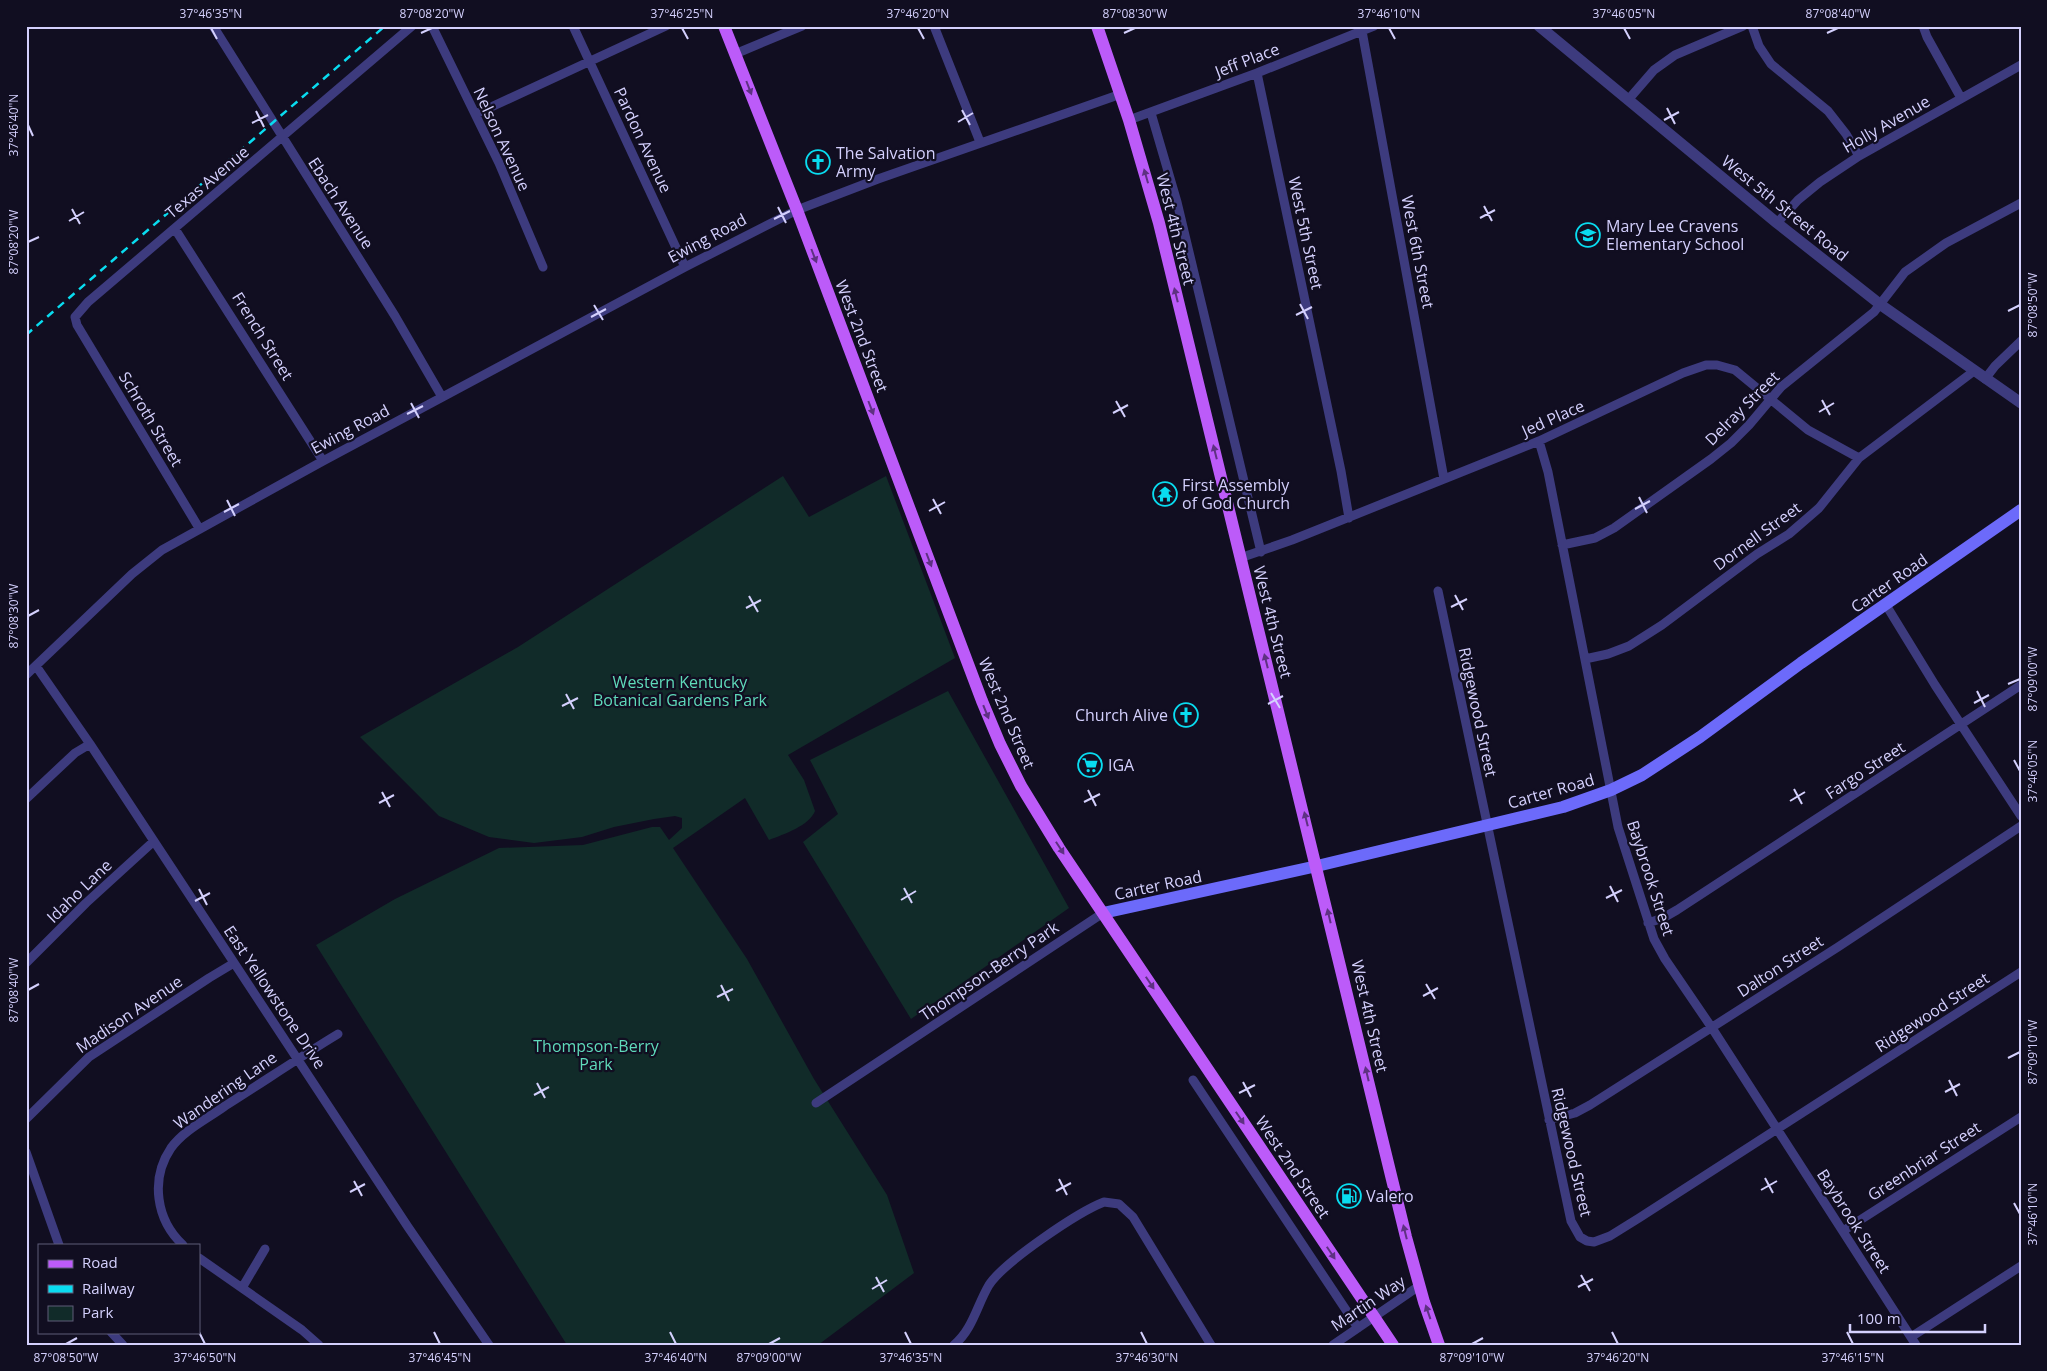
<svg xmlns="http://www.w3.org/2000/svg" width="2047" height="1371" font-family="'Open Sans',sans-serif">
<style>
.green{fill:#112b29}
.lines{fill:none;stroke-linecap:round;stroke-linejoin:round}
.minor{stroke:#3d3b7e;stroke-width:9}
.tertiary{stroke:#3d3b7e;stroke-width:11}
.secondary{stroke:#6c6afa;stroke-width:12}
.primary{stroke:#bc5bf9;stroke-width:12}
.rail{stroke:#09dcf0;stroke-width:2.5;stroke-dasharray:8 6;stroke-linecap:butt}
.oneway{fill:#5e3182}
.ticks{fill:none;stroke:#d4d0fd;stroke-width:2}
.labels{text-anchor:middle;stroke-width:4.5;stroke-linejoin:round;paint-order:stroke}
.street-label{font-size:16px;fill:#d4d0fd;stroke:#110e21}
.poi-label{font-size:16px;fill:#d4d0fd;stroke:#110e21;text-anchor:start}
.park-label{font-size:16px;fill:#5fdaba;stroke:#110e21}
.neatline{fill:none;stroke:#d4d0fd;stroke-width:2}
.ticks-label{font-size:12px;text-anchor:middle;fill:#d4d0fd}
</style>
<rect width="100%" height="100%" fill="#110e21"/>
<path class="green" d="M783 476 809 517 886 476 955 658 788 755 804 780 815 811C809 826 784 834 769 840L745 798 673 848 747 959 814 1079 887 1195 914 1273 818 1345H567L316 945 395 899 499 848 583 845 652 827H660L669 840 682 828V818L675 816 654 819 614 827 582 837 534 843 489 837 439 816 360 737 518 647Z
M948 691 1069 908 911 1019 803 842 838 814 810 760Z"/>
<g class="lines">
<path class="minor" d="M213 26 395 316 442 397
M432 26 499 163 543 267
M573 26 685 267
M934 26 980 142
M1752 26 1759 46 1771 64 1828 111 1846 134 1859 156
M1923 26 1927 37 1961 98
M1362 31 1444 479
M735 54 802 26
M1257 73 1341 471 1349 518
M1628 100 1654 70 1675 55 1743 26
M1151 113 1177 202 1261 552
M476 114 666 26
M1129 120 1257 73 1374 26
M1777 223 1798 200 1820 182 1859 156 2021 65
M175 229 323 461
M1985 379 1995 366 2021 341
M1539 441 1548 472 1618 827 1654 939 1665 959 1712 1028 1916 1345
M199 528 77 325 75 317 88 302 412 26
M1562 545 1595 538 1614 528 1711 459 1731 443 1749 425 1781 387 1874 312 1905 272 1946 243 2021 203
M1240 558 1292 540 1539 441 1683 373 1706 365H1717L1735 370 1808 430 1859 458
M1438 591 1571 1221 1580 1237 1587 1241 1594 1242 1610 1236 1639 1218 2021 972
M1886 605 1935 685 2021 816
M1585 659 1608 654 1629 646 1662 625 1757 554 1789 534 1819 508 1859 458 1974 371
M36 666 90 744 408 1227 489 1345
M26 675 132 574 162 550 323 461 685 267 797 210 878 179 1121 94
M26 799 75 753 90 744
M1648 923 1663 918 1677 910 2021 685
M26 963 86 903 154 841
M1193 1080 1358 1328
M816 1103 1103 913
M26 1119 89 1057 209 978 234 963
M1549 1120 1575 1113 1590 1105 1838 947 2021 826
M26 1152 59 1245
M1843 1231 2021 1117
M183 1245C156 1220 150 1179 171 1148 184 1130 207 1119 225 1106 263 1082 300 1057 338 1034
M199 1258 302 1330 319 1345
M242 1288 265 1249
M111 1332 123 1345
M1911 1337 2021 1266
M954 1345C973 1329 977 1305 989 1285 1004 1262 1078 1212 1104 1202L1119 1204 1133 1217 1211 1345
M1333 1345 1419 1286"/>
<path class="tertiary" d="M1539 26 1777 223 1881 305 2021 403"/>
<path class="secondary" d="M1103 913 1317 866 1563 807 1611 790 1642 775 1700 737 1801 663 2021 510"/>
<path class="primary" d="M724 26 797 210 982 701 1000 744 1021 786 1059 848 1393 1345
M1097 26 1129 120 1159 223 1406 1237 1424 1302 1439 1345"/>
<path class="rail" d="M26 335 385 26"/>
</g>
<defs><path id="oneway-solid" d="M-6-.8H1V-3.2L6.5 0L1 3.2V.8H-6Z" transform="scale(1.25)"/></defs>
<g class="oneway">
<use href="#oneway-solid" transform="translate(749 88) rotate(69)"/>
<use href="#oneway-solid" transform="translate(1146 176) rotate(-106)"/>
<use href="#oneway-solid" transform="translate(814 256) rotate(69)"/>
<use href="#oneway-solid" transform="translate(1176 295) rotate(-104)"/>
<use href="#oneway-solid" transform="translate(871 408) rotate(69)"/>
<use href="#oneway-solid" transform="translate(1215 452) rotate(-104)"/>
<use href="#oneway-solid" transform="translate(929 560) rotate(69)"/>
<use href="#oneway-solid" transform="translate(1266 661) rotate(-104)"/>
<use href="#oneway-solid" transform="translate(986 712) rotate(68)"/>
<use href="#oneway-solid" transform="translate(1306 819) rotate(-104)"/>
<use href="#oneway-solid" transform="translate(1060 848) rotate(57)"/>
<use href="#oneway-solid" transform="translate(1329 916) rotate(-103)"/>
<use href="#oneway-solid" transform="translate(1150 983) rotate(56)"/>
<use href="#oneway-solid" transform="translate(1367 1074) rotate(-103)"/>
<use href="#oneway-solid" transform="translate(1240 1118) rotate(56)"/>
<use href="#oneway-solid" transform="translate(1405 1232) rotate(-104)"/>
<use href="#oneway-solid" transform="translate(1331 1253) rotate(56)"/>
<use href="#oneway-solid" transform="translate(1428 1312) rotate(-109)"/>
</g>
<path class="ticks" d="M211 28 217 39M682 28 688 39M918 28 924 39M1389 28 1395 39M1624 28 1630 39M421 33 432 28M1124 33 1135 28M1827 33 1838 28M1667 108 1675 124M962 110 970 125M256 111 264 127M1664 120 1679 112M958 122 973 113M252 123 268 115M28 125 33 136M1484 206 1492 221M778 207 786 223M72 209 80 224M1480 218 1495 210M774 219 790 211M69 221 84 212M28 242 39 237M1300 304 1308 319M594 305 603 320M2008 311 2020 305M1296 315 1312 307M591 317 606 309M1822 400 1830 415M1116 401 1125 417M411 403 419 418M1819 412 1834 403M1113 413 1128 405M407 414 423 406M1639 497 1647 513M933 499 941 514M227 500 235 516M1635 509 1650 501M929 511 945 502M224 512 239 504M1455 595 1463 610M749 596 758 612M1451 607 1467 599M746 608 761 600M28 616 39 610M2008 684 2020 679M1977 691 1985 707M1271 693 1280 708M566 694 574 709M1974 703 1989 695M1268 704 1283 696M562 706 578 698M2014 760 2020 771M1794 789 1802 804M1088 790 1096 806M382 792 390 807M1790 801 1805 792M1084 802 1100 794M379 803 394 795M1610 886 1618 902M904 888 912 903M199 889 207 905M1606 898 1622 890M901 900 916 891M195 901 210 893M1426 984 1435 999M721 985 729 1001M28 990 39 984M1423 996 1438 988M717 997 733 989M2008 1058 2020 1052M1949 1080 1957 1096M1243 1082 1251 1097M537 1083 545 1098M1945 1092 1960 1084M1239 1093 1255 1085M534 1095 549 1087M1765 1178 1773 1193M1059 1179 1067 1195M354 1181 362 1196M1761 1190 1777 1181M1056 1191 1071 1183M350 1192 365 1184M2014 1203 2020 1214M1581 1275 1590 1291M876 1277 884 1292M1578 1287 1593 1279M872 1289 887 1280M199 1332 205 1344M434 1332 440 1344M670 1332 676 1344M905 1332 911 1344M1141 1332 1147 1344M1612 1332 1618 1344M1847 1332 1853 1344M66 1344 77 1338M769 1344 780 1338M1472 1344 1483 1338"/>
<defs>
<g id="church-ring" transform="scale(1.25)"><circle r="9.5" fill="#110e21" stroke="#09dcf0" stroke-width="1.5"/><path d="M-1.2-6h2.4v3.5h3.3v2.4h-3.3V6h-2.4V-.1h-3.3v-2.4h3.3Z" fill="#09dcf0"/></g>
<g id="school-ring" transform="scale(1.25)"><circle r="9.5" fill="#110e21" stroke="#09dcf0" stroke-width="1.5"/><path d="M0-5L7-2L0 1L-7-2ZM-4 1L0 2.5L4 1V4Q0 6-4 4Z" fill="#09dcf0"/></g>
<g id="temple-ring" transform="scale(1.25)"><circle r="9.5" fill="#110e21" stroke="#09dcf0" stroke-width="1.5"/><path d="M0-6L5-2H3V0L6.5 2.5H4V6H1.5V3h-3V6H-4V2.5H-6.5L-3 0V-2H-5Z" fill="#09dcf0"/></g>
<g id="supermarket-ring" transform="scale(1.25)"><circle r="9.5" fill="#110e21" stroke="#09dcf0" stroke-width="1.5"/><path d="M-6-5.5h2.5l.6 2H6L4.5 2H-2.5L-4.4-4H-6ZM-1.5 3.2a1.3 1.3 0 1 0 .1 0ZM3 3.2a1.3 1.3 0 1 0 .1 0Z" fill="#09dcf0"/></g>
<g id="fuel-ring" transform="scale(1.25)"><circle r="9.5" fill="#110e21" stroke="#09dcf0" stroke-width="1.5"/><path d="M-5.5-6h7V0h2V4h1.3V-2.5L3-4.5l.8-.8L6-3V5H2.5V1h-1V6h-7ZM-4.2-4.7v3.2H.2V-4.7Z" fill="#09dcf0"/></g>
</defs>
<g fill-rule="evenodd">
<use href="#church-ring" x="818" y="162"/>
<use href="#school-ring" x="1588" y="235"/>
<use href="#temple-ring" x="1165" y="494"/>
<use href="#church-ring" x="1186" y="715"/>
<use href="#supermarket-ring" x="1090" y="765"/>
<use href="#fuel-ring" x="1349" y="1196"/>
</g>
<g class="labels">
<g class="street-label">
<text transform="translate(1247 60) rotate(-21)" y="6">Jeff Place</text>
<text transform="translate(1886 124) rotate(-30)" y="6">Holly Avenue</text>
<text transform="translate(502 139) rotate(65)" y="6">Nelson Avenue</text>
<text transform="translate(643 140) rotate(65)" y="6">Pardon Avenue</text>
<text transform="translate(207 182) rotate(-40)" y="6">Texas Avenue</text>
<text transform="translate(341 203) rotate(57)" y="6">Ebach Avenue</text>
<text transform="translate(1785 208) rotate(39)" y="6">West 5th Street Road</text>
<text transform="translate(1176 229) rotate(76)" y="6">West 4th Street</text>
<text transform="translate(1306 233) rotate(78)" y="6">West 5th Street</text>
<text transform="translate(707 238) rotate(-28)" y="6">Ewing Road</text>
<text transform="translate(1418 252) rotate(79)" y="6">West 6th Street</text>
<text transform="translate(263 336) rotate(58)" y="6">French Street</text>
<text transform="translate(862 336) rotate(69)" y="6">West 2nd Street</text>
<text transform="translate(1742 408) rotate(-45)" y="6">Delray Street</text>
<text transform="translate(1553 418) rotate(-24)" y="6">Jed Place</text>
<text transform="translate(151 419) rotate(59)" y="6">Schroth Street</text>
<text transform="translate(350 429) rotate(-28)" y="6">Ewing Road</text>
<text transform="translate(1757 536) rotate(-36)" y="6">Dornell Street</text>
<text transform="translate(1889 583) rotate(-35)" y="6">Carter Road</text>
<text transform="translate(1273 622) rotate(76)" y="6">West 4th Street</text>
<text transform="translate(1478 712) rotate(78)" y="6">Ridgewood Street</text>
<text transform="translate(1007 713) rotate(67)" y="6">West 2nd Street</text>
<text transform="translate(1865 770) rotate(-33)" y="6">Fargo Street</text>
<text transform="translate(1551 791) rotate(-16)" y="6">Carter Road</text>
<text transform="translate(1651 878) rotate(72)" y="6">Baybrook Street</text>
<text transform="translate(1158 885) rotate(-12)" y="6">Carter Road</text>
<text transform="translate(79 891) rotate(-44)" y="6">Idaho Lane</text>
<text transform="translate(1780 966) rotate(-33)" y="6">Dalton Street</text>
<text transform="translate(989 971) rotate(-34)" y="6">Thompson-Berry Park</text>
<text transform="translate(275 997) rotate(56)" y="6">East Yellowstone Drive</text>
<text transform="translate(1932 1012) rotate(-33)" y="6">Ridgewood Street</text>
<text transform="translate(129 1014) rotate(-34)" y="6">Madison Avenue</text>
<text transform="translate(1370 1016) rotate(77)" y="6">West 4th Street</text>
<text transform="translate(225 1090) rotate(-35)" y="6">Wandering Lane</text>
<text transform="translate(1572 1152) rotate(77)" y="6">Ridgewood Street</text>
<text transform="translate(1924 1161) rotate(-33)" y="6">Greenbriar Street</text>
<text transform="translate(1293 1167) rotate(56)" y="6">West 2nd Street</text>
<text transform="translate(1854 1221) rotate(57)" y="6">Baybrook Street</text>
<text transform="translate(1368 1303) rotate(-34)" y="6">Martin Way</text>
</g>
<g class="poi-label">
<text x="836" y="159">The Salvation<tspan x="836" dy="18">Army</tspan></text>
<text x="1606" y="232">Mary Lee Cravens<tspan x="1606" dy="18">Elementary School</tspan></text>
<text x="1182" y="491">First Assembly<tspan x="1182" dy="18">of God Church</tspan></text>
<text x="1168" y="721" text-anchor="end">Church Alive</text>
<text x="1108" y="771">IGA</text>
<text x="1366" y="1202">Valero</text>
</g>
<g class="park-label">
<text x="680" y="688">Western Kentucky<tspan x="680" dy="18">Botanical Gardens Park</tspan></text>
<text x="596" y="1052">Thompson-Berry<tspan x="596" dy="18">Park</tspan></text>
</g>
</g>
<rect width="2047" height="1371" fill="none" stroke="#110e21" stroke-width="55"/>
<rect x="38" y="1244" width="162" height="90" fill="#110e21" stroke="#5f5c79"/>
<rect x="48" y="1260" width="25" height="8" fill="#bc5bf9" stroke="#5f5c79"/>
<text x="82" y="1268" font-size="15" fill="#d4d0fd">Road</text>
<rect x="48" y="1285" width="25" height="8" fill="#09dcf0" stroke="#5f5c79"/>
<text x="82" y="1294" font-size="15" fill="#d4d0fd">Railway</text>
<rect x="48" y="1306" width="25" height="15" fill="#112b29" stroke="#5f5c79"/>
<text x="82" y="1318" font-size="15" fill="#d4d0fd">Park</text>
<path d="M1850 1324v8h135v-8" fill="none" stroke="#d4d0fd" stroke-width="2.5"/>
<text x="1857" y="1324" font-size="15" fill="#d4d0fd" stroke="#110e21" stroke-width="4" paint-order="stroke">100 m</text>
<rect x="28" y="28" width="1992" height="1316" class="neatline"/>
<g class="ticks-label">
<text x="211" y="18">37°46'35"N</text>
<text x="432" y="18">87°08'20"W</text>
<text x="682" y="18">37°46'25"N</text>
<text x="918" y="18">37°46'20"N</text>
<text x="1135" y="18">87°08'30"W</text>
<text x="1389" y="18">37°46'10"N</text>
<text x="1624" y="18">37°46'05"N</text>
<text x="1838" y="18">87°08'40"W</text>
<text transform="translate(14 125) rotate(-90)" y="4">37°46'40"N</text>
<text transform="translate(14 242) rotate(-90)" y="4">87°08'20"W</text>
<text transform="translate(2033 305) rotate(-90)" y="4">87°08'50"W</text>
<text transform="translate(14 616) rotate(-90)" y="4">87°08'30"W</text>
<text transform="translate(2033 679) rotate(-90)" y="4">87°09'00"W</text>
<text transform="translate(2033 771) rotate(-90)" y="4">37°46'05"N</text>
<text transform="translate(14 990) rotate(-90)" y="4">87°08'40"W</text>
<text transform="translate(2033 1052) rotate(-90)" y="4">87°09'10"W</text>
<text transform="translate(2033 1214) rotate(-90)" y="4">37°46'10"N</text>
<text x="66" y="1362">87°08'50"W</text>
<text x="205" y="1362">37°46'50"N</text>
<text x="440" y="1362">37°46'45"N</text>
<text x="676" y="1362">37°46'40"N</text>
<text x="769" y="1362">87°09'00"W</text>
<text x="911" y="1362">37°46'35"N</text>
<text x="1147" y="1362">37°46'30"N</text>
<text x="1472" y="1362">87°09'10"W</text>
<text x="1618" y="1362">37°46'20"N</text>
<text x="1853" y="1362">37°46'15"N</text>
</g>
</svg>
